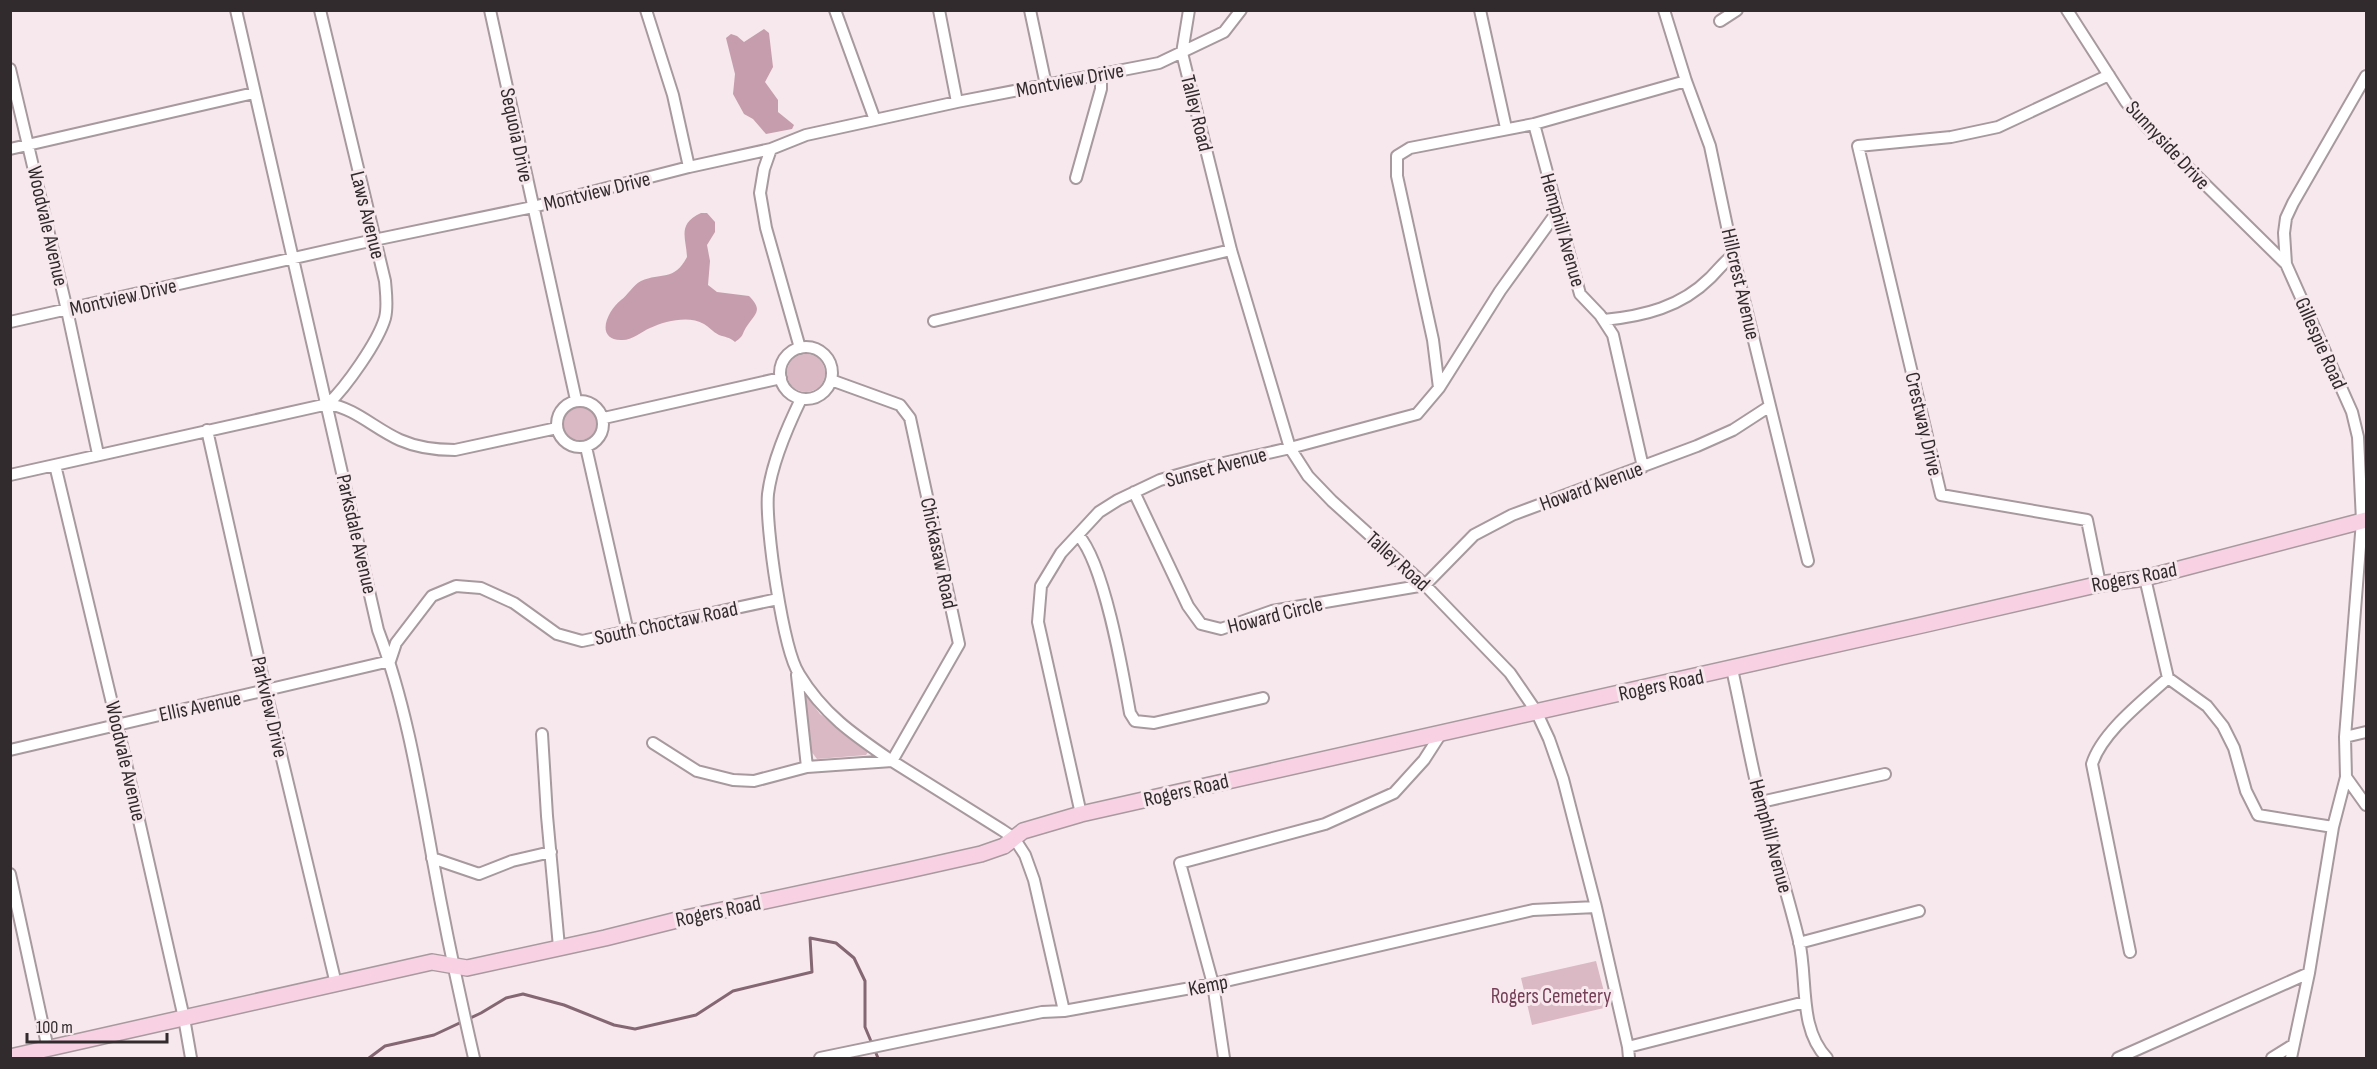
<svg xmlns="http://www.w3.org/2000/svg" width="2377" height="1069" font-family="'Sofia Sans Condensed',sans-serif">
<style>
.green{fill:#dab8c4}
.forest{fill:#c59dac}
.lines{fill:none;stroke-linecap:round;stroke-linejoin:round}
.stream{stroke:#846772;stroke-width:3}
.street-casing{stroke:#a7999e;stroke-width:14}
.secondary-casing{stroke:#a7999e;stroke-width:18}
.street{stroke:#fff;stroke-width:10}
.secondary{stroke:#f8d1e2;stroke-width:15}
.labels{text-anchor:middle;stroke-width:6;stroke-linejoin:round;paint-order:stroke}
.street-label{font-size:21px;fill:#312b2d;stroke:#f7e8ed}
.park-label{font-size:21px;fill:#753f56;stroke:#f7e8ed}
</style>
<rect width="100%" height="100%" fill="#f7e8ed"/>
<path class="green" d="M787 373a19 19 0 1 1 38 0a19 19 0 1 1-38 0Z
M562 422a18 18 0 1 1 36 0a18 18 0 1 1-36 0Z
M807 697 820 714 868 752 866 755 817 759 811 751 803 698Z
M1596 961 1608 1007 1532 1025 1521 978Z"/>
<path class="forest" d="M764 29 769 33 773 67 765 82 778 100V112L794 125 792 129 766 134 753 119 744 114 733 94 735 74 726 38 731 34 737 36 744 42Z
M701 213H707L715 222V232L707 245 710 261 708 285 717 292 749 296C763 310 756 313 747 326 741 335 745 335 735 342 729 337 725 337 719 335 713 332 709 327 704 324 689 315 665 321 650 328 641 332 631 341 621 340 594 339 608 310 621 300 628 295 633 285 641 281 661 272 674 282 687 257 686 237 677 224 701 213Z"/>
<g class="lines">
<path class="stream" d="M369 1058 385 1046 434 1035 481 1013 506 998 523 994 564 1005 614 1025 635 1029 696 1015 733 991 812 972 810 938 836 943 854 958 865 981V1027L878 1058"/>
<g class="street-casing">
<path id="street" d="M236 10 378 630C406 704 419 784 433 861 445 927 459 993 474 1058
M320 10 385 281C386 293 388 306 385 318 378 342 346 387 328 404
M490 10 576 400
M646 10 673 95 689 167
M835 10 875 120
M939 10 957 102
M1030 10 1046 85
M1189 10 1182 53 1231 250 1290 448 1308 476 1332 501 1425 585 1510 673 1536 711 1549 739 1563 779 1596 907 1628 1047 1629 1058
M1480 10 1506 128
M1664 10 1686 81 1710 146 1733 255 1808 561
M2067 10 2126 102 2147 127 2286 264
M1720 21 1737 10
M10 69 67 310 98 454
M1534 124 1580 294 1600 315 1613 335 1643 467
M10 149 254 93
M771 149 764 169 760 193 766 228 800 348
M1076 178 1101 89V74
M1604 320C1644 316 1681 307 1710 278 1718 270 1724 262 1733 255
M934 321 1231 250
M10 322 374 240 533 207 689 167 771 149 806 135 957 102 1159 63 1224 32 1241 10
M780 373a26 26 0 1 1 52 0a26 26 0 1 1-52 0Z
M1439 388 1433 340 1397 176V156L1410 148 1534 124 1686 81
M801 399C787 428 772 462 768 494 765 525 783 649 799 674 823 714 854 735 892 761L959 644 910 418 900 405 831 380
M557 424a23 23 0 1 1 46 0a23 23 0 1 1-46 0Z
M604 418 781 378
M207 430 266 692 336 984
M586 447 628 632
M55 465 117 724 184 1018 191 1058
M10 475 328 404C355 408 375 429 400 440 418 448 436 450 455 450L557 428
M1134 492 1188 606 1201 624 1221 629 1272 611 1425 585 1474 535 1512 515 1697 446 1733 430 1770 406
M1078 535C1104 562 1123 673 1130 713L1135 721 1154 723 1263 698
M2145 578 2168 678 2207 706 2223 726 2234 748 2246 791 2258 815 2333 827
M2100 584 2087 520 1941 495 1858 146 1951 137 1998 127 2109 75
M1732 669C1742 714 1750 759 1761 804 1773 849 1788 895 1799 941 1808 979 1798 1028 1827 1058
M797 675 807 767
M542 734 547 816 559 947
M2345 737 2366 732
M653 743 697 771 733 780 754 781 807 767 892 761 1002 830 1014 838 1025 855 1034 880 1064 1011
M10 750 390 661 396 643 432 596 456 586 481 588 514 603 557 634 582 641 778 599
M2346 777 2366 805
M1761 802 1885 774
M1081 814 1038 622 1041 586 1061 553 1099 512 1118 500 1160 480 1202 468 1290 448 1417 414 1439 388 1500 291 1557 212
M432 858 479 874 512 861 551 852
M10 874 48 1049
M1799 943 1919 911
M2130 952 2092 764C2102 732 2143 701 2168 678
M1628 1047 1805 1002
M820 1058 1042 1012 1064 1011 1213 984 1533 910 1596 907
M1224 1058 1213 984 1180 863 1325 824 1394 793 1424 760 1442 732
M2118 1058 2309 973
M2272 1058 2293 1045
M2291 1058 2309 973 2333 827 2346 777 2345 737 2362 521 2358 437 2352 412 2286 264 2284 233 2286 218 2293 203 2366 76"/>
</g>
<g class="secondary-casing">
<path id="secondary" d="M10 1057 432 962 467 968 605 938 681 919 905 871 981 854 1004 846 1023 831 1081 814C1421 737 1761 663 2100 584L2145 578 2366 520"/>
</g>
<use href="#street" class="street"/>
<use href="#secondary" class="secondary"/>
</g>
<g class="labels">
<g class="street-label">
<text transform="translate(1070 80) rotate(-11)" y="7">Montview Drive</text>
<text transform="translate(1197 113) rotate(76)" y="7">Talley Road</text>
<text transform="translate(517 135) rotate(78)" y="7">Sequoia Drive</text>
<text transform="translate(2168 145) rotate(47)" y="7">Sunnyside Drive</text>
<text transform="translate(597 191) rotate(-14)" y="7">Montview Drive</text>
<text transform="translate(368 215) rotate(76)" y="7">Laws Avenue</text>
<text transform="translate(48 226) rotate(77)" y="7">Woodvale Avenue</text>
<text transform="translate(1563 230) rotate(74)" y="7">Hemphill Avenue</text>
<text transform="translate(1741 284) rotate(77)" y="7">Hillcrest Avenue</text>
<text transform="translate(123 297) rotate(-13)" y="7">Montview Drive</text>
<text transform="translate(2321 343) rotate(66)" y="7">Gillespie Road</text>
<text transform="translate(1924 424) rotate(77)" y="7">Crestway Drive</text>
<text transform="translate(1216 467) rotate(-15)" y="7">Sunset Avenue</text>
<text transform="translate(1591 486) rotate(-20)" y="7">Howard Avenue</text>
<text transform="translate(357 534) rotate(77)" y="7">Parksdale Avenue</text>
<text transform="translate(939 553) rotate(78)" y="7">Chickasaw Road</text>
<text transform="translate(1398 561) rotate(42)" y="7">Talley Road</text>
<text transform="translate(2134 577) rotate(-11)" y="7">Rogers Road</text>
<text transform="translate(1275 615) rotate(-14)" y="7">Howard Circle</text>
<text transform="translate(666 623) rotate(-12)" y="7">South Choctaw Road</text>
<text transform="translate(1661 685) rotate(-12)" y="7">Rogers Road</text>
<text transform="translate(200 706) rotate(-12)" y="7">Ellis Avenue</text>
<text transform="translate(270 707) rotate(77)" y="7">Parkview Drive</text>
<text transform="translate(126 761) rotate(77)" y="7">Woodvale Avenue</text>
<text transform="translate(1186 790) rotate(-13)" y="7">Rogers Road</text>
<text transform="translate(1771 836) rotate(75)" y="7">Hemphill Avenue</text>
<text transform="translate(718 911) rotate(-12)" y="7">Rogers Road</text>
<text transform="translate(1208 985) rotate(-11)" y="7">Kemp</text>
</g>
<g class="park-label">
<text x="1551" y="1003">Rogers Cemetery</text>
</g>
</g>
<rect width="2377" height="1069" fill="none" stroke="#312b2d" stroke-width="24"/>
<path d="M27 1033v9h140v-9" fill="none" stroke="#312b2d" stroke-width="3"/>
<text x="36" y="1033" font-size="18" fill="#312b2d" stroke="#f7e8ed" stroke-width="4.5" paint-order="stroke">100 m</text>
</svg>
